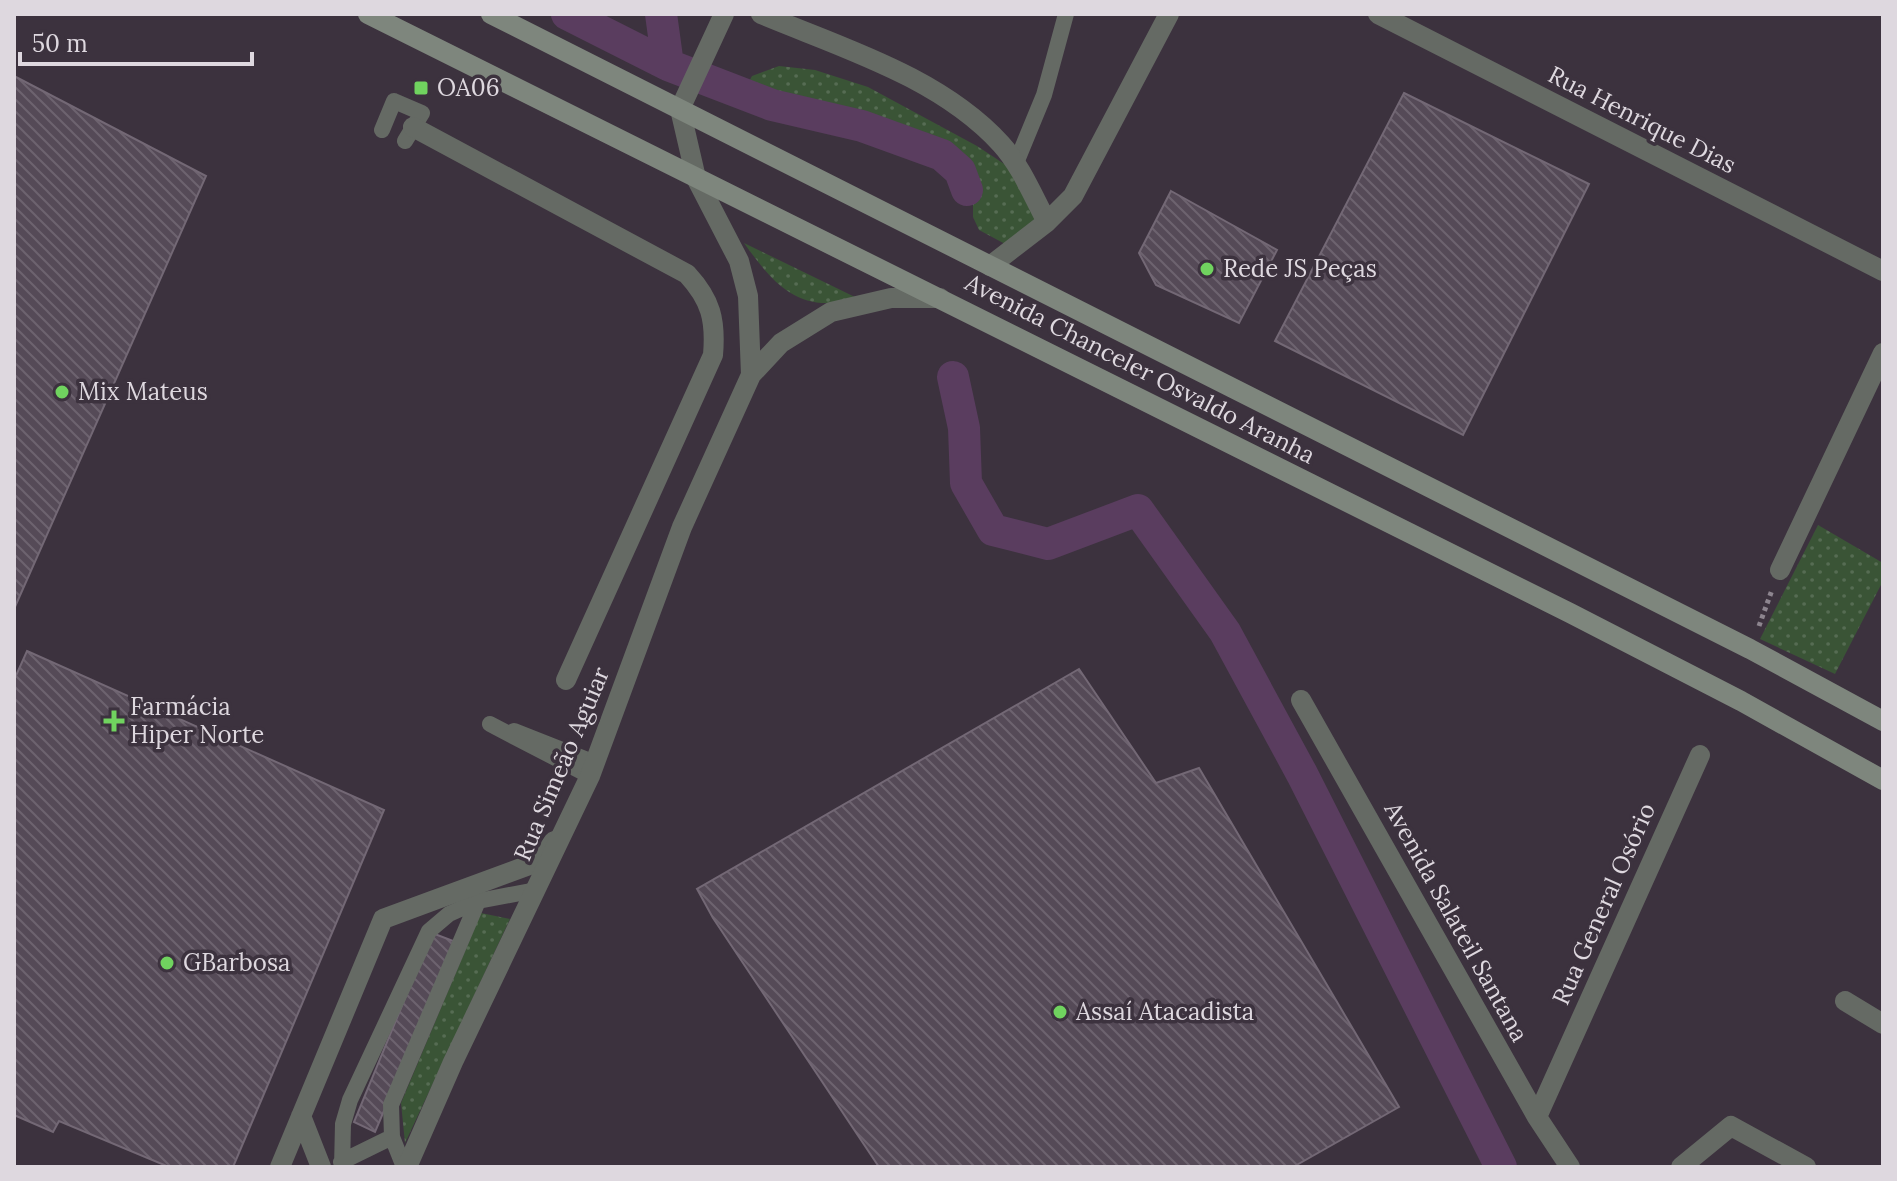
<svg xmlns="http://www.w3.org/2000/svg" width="1897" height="1181" font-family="Lora,serif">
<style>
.grass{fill:url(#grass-dots)}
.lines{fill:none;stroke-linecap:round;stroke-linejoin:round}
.canal{stroke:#5a3d5f;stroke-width:32}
.building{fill:url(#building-back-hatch);stroke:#736875;stroke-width:2}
.path{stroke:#8d858f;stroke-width:5;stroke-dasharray:4 4;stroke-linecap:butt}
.service{stroke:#656a64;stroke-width:16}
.pedestrian{stroke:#656a64;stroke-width:20}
.minor{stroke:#656a64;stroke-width:20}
.tertiary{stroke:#656a64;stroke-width:20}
.secondary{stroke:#7e867d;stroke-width:20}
.poi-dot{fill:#70d35f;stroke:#3c323e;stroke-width:3}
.labels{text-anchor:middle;stroke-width:7;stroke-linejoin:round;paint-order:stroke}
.poi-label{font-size:24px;fill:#ded8df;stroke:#3c323e;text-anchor:start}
.street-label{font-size:24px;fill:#ded8df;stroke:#3c323e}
</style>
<defs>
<pattern id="grass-dots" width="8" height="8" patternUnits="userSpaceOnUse" patternTransform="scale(2)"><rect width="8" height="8" fill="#3a5436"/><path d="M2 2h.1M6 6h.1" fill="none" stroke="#566c53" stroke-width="1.8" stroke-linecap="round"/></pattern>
<pattern id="building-back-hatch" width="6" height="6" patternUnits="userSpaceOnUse" patternTransform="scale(2)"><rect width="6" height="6" fill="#554a57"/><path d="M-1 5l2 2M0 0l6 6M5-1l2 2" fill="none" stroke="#6d636f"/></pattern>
</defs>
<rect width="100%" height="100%" fill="#3c323e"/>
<path class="grass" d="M779 66 815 70 868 87 977 146 1015 171 1042 223 1007 245 979 230 973 217V179L957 151 874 116 762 94 746 87 752 76Z
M744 243 857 298C800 315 775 286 744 243Z
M1818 525 1883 563V581L1835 674 1760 639Z
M481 913 510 919 405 1143 401 1103Z"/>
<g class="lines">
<path class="canal" d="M567 14 668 65 772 105 862 126 942 155 960 171 967 190
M661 14 668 65
M953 377 964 428 966 483 993 530 1048 544 1138 510 1225 632 1302 774 1501 1167"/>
</g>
<path class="building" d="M14 76 206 176 14 609Z
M1404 93 1589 184 1463 435 1275 341Z
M1171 191 1277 250 1239 323 1156 285 1139 253Z
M27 651 384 810 233 1167H169L59 1121 53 1132 14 1115V680Z
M1079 669 1156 783 1199 768 1399 1107 1293 1167H879L713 918 697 889Z
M432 933 456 942 375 1132 354 1122Z"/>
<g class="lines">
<path class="path" d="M1759 626 1772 590"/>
<path class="service" d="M382 130 394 101 422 113 405 141
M1016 163 1044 95 1066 14
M490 724 590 776
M514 731 595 763
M341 1162 392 1137
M342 1167 343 1124 350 1100 429 931 449 914 478 901
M404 1167 392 1137 391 1105 478 901 536 890"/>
<path class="pedestrian" d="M413 127 687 274C711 300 716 320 713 355L566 680
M301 1116 321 1167
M280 1167 383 919 540 861 554 841"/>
<path class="minor" d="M1378 14 1883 271
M1780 570 1883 353
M1301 700 1537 1117 1570 1167
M1845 1001 1883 1024
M1537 1117 1700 755
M1681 1167 1731 1126 1806 1167"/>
<path class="tertiary" d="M724 14 680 109 696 178 739 261 748 296 751 375
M761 14C842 48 940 77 1001 144 1021 166 1033 196 1047 222
M990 266 1047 222 1073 196 1169 14
M407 1167 453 1062 590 776 682 527 751 375 781 343 831 312 891 298H940"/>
<path class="secondary" d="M368 14 1570 613 1741 701 1883 780
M491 14 1750 649 1883 721"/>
</g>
<g class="poi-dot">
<rect x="413" y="80" width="16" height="16" rx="4"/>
<circle cx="1207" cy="269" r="8"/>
<circle cx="62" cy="392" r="8"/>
<path d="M110 709h8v8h8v8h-8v8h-8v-8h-8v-8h8z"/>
<circle cx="167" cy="963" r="8"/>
<circle cx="1060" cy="1012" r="8"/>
</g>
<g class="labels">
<g class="poi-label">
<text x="437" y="96">OA06</text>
<text x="1223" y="277">Rede JS Peças</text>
<text x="78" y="400">Mix Mateus</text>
<text x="130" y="715">Farmácia<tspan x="130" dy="28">Hiper Norte</tspan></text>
<text x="183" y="971">GBarbosa</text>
<text x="1076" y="1020">Assaí Atacadista</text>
</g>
<g class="street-label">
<text transform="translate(1642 120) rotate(27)" y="8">Rua Henrique Dias</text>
<text transform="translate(1140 369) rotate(27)" y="8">Avenida Chanceler Osvaldo Aranha</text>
<text transform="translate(562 764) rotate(-67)" y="8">Rua Simeão Aguiar</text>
<text transform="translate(1604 904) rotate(-66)" y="8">Rua General Osório</text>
<text transform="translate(1456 922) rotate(61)" y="8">Avenida Salateil Santana</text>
</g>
</g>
<rect width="1897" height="1181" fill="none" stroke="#ded8df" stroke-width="32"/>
<path d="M20 52v12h232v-12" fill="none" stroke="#ded8df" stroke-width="4"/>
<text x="32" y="52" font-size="24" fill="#ded8df" stroke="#3c323e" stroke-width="6" paint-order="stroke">50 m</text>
</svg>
